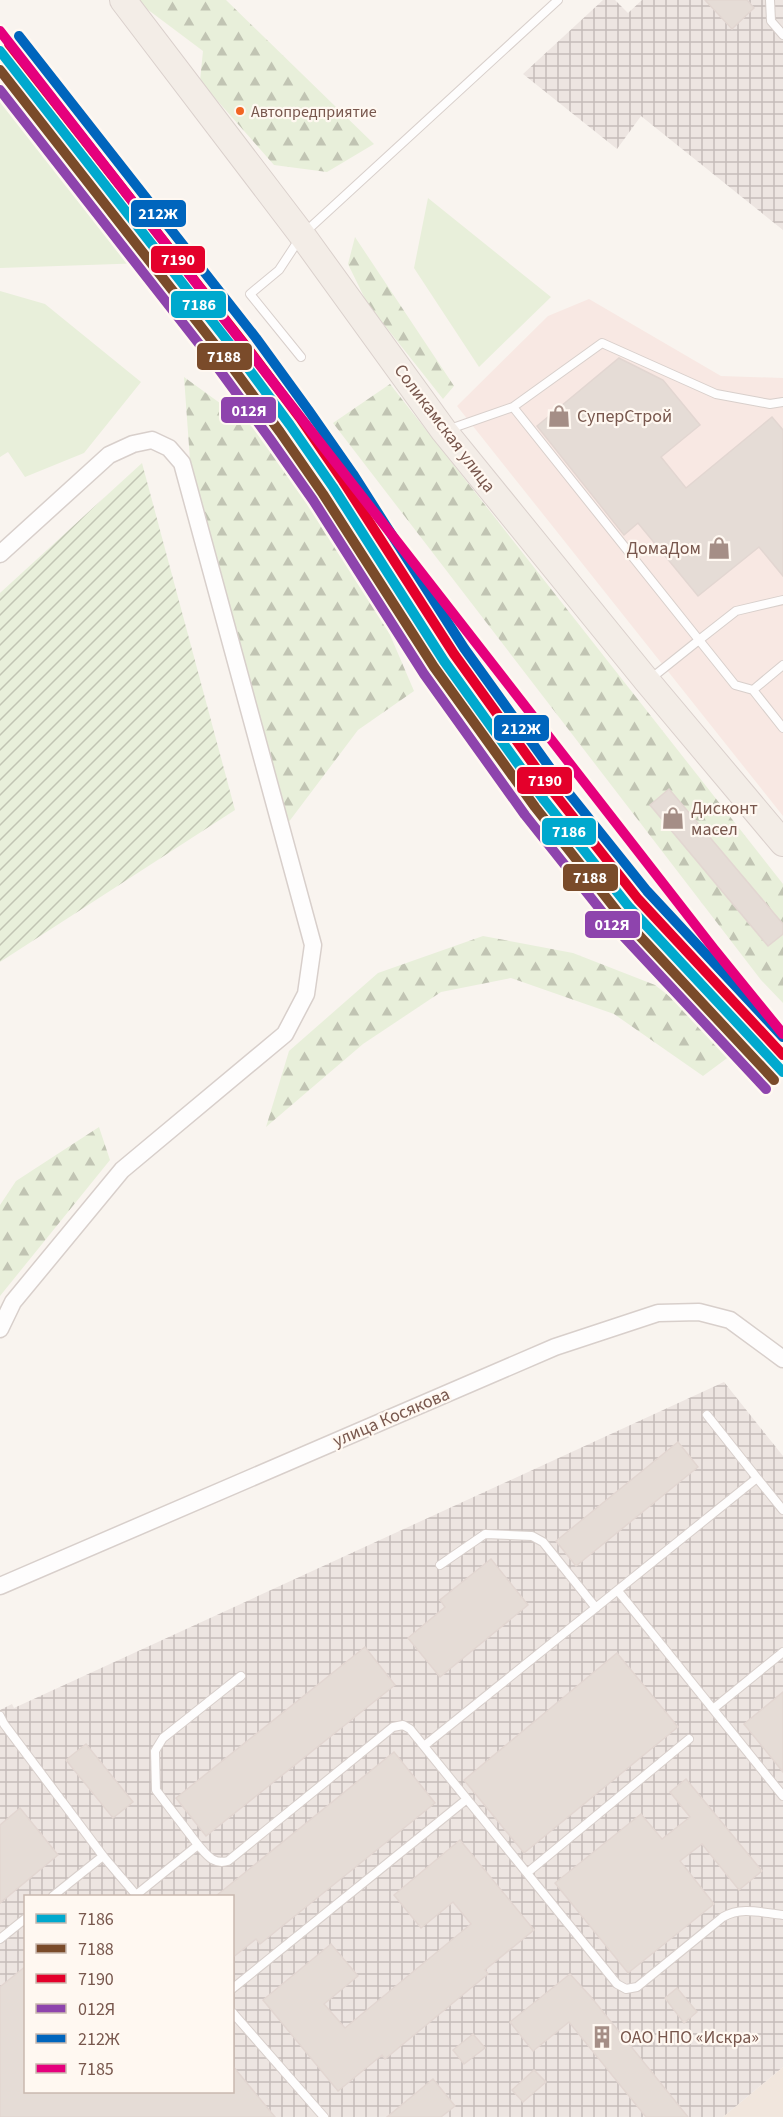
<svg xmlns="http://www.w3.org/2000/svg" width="783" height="2117" font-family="'Source Sans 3',sans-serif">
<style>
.residential{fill:#f1e6dd}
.commercial{fill:#f8e8e3}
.industrial{fill:url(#industrial-grid);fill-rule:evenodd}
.grass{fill:#e8efda}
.forest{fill:url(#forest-firs)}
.garden{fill:url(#garden-furrows)}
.building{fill:#e5dcd6;stroke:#e2d6d1;stroke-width:1.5}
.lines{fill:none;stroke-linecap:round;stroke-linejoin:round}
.lane-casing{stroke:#d8cfcb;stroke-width:10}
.street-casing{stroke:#d8cfcb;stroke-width:19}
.primary-casing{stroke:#dad0cc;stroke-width:28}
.lane{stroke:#fefdfd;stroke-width:8}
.street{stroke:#fefdfd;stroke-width:16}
.primary{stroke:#f3ede7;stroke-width:26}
.rail-1-casing{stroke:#fff8f1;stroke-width:15}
.rail-2-casing{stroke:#fff8f1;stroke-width:15}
.rail-3-casing{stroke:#fff8f1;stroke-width:15}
.rail-4-casing{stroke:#fff8f1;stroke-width:15}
.rail-5-casing{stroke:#fff8f1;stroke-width:15}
.rail-6-casing{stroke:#fff8f1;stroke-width:15}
.rail-1{stroke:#00a9ce;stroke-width:10}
.rail-2{stroke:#7a4b2a;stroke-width:10}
.rail-3{stroke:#e4002b;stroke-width:10}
.rail-4{stroke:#8e44ad;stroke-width:10}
.rail-5{stroke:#0065bd;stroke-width:10}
.rail-6{stroke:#e5007d;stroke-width:10}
.bus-dot{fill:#f26522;stroke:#fff8f1;stroke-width:2}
.labels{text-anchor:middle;stroke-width:4.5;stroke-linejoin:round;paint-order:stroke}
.bus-label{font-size:16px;fill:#78574d;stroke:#fff8f1;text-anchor:start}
.poi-label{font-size:18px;fill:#78574d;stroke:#fff8f1;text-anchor:start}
.street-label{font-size:18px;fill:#78574d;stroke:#fff8f1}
.line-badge{stroke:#fff8f1;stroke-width:2}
.badge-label{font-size:16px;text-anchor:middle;font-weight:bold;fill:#fff}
</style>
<defs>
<pattern id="industrial-grid" width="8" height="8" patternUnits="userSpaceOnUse" patternTransform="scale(1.5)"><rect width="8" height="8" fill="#ede5e1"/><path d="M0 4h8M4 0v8" fill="none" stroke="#c5bcb9"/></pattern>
<pattern id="forest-firs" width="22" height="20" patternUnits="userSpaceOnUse" patternTransform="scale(1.5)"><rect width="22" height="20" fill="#e8efda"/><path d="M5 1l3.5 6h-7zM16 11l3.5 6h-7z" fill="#c1c4b3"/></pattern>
<pattern id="garden-furrows" width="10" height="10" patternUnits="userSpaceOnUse" patternTransform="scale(1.5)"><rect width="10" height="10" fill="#e8efda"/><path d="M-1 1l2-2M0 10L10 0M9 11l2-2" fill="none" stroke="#c1c4b3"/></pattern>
</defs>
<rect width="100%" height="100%" fill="#f9f4ef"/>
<path class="residential" d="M783 2067V2117H723Z"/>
<path class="commercial" d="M589 299 721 376 783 378V816L457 406 548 316Z"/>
<path class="industrial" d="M603 0H615L628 13 642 0H783V230L641 116 617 149 523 74Z
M724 1382 783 1456V2067L723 2117H0V1710L12 1704 14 1708ZM26 1896H232V2092H26Z"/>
<path class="grass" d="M0 76 146 263 0 268Z
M428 198 551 297 479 367 414 268Z
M0 291 45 304 141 382 84 453 25 477 8 452 0 457Z"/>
<path class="forest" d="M138 0H226L374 144 327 172 274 165 200 81 203 51 143 6Z
M355 237 454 386 443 399 367 303 348 264Z
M184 377 293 456 376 602 414 691 358 730 288 823 191 474Z
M390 384 783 884V1003L761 980 333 423Z
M483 936 573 953 655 985 738 1050 703 1076 614 1014 511 978 441 992 363 1044 266 1127 289 1051 378 973Z
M99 1127 110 1160 0 1296V1205L16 1181Z"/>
<path class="garden" d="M142 463 235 810 0 962V593Z"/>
<path class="building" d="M705 0H747L754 8 732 29Z
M619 358 663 380 700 425 661 457 686 488 772 417 783 430V576L759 547 698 596 638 523 624 535 537 426Z
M669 789 783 924V934L768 946 650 805Z
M678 1442 698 1467 576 1566 556 1541Z
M491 1559 528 1605 440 1677 408 1638 445 1607 440 1600Z
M365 1647 395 1685 206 1836 176 1798Z
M617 1653 678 1727 524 1853 464 1780Z
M783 1692V1772L744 1724Z
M86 1744 133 1802 113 1818 66 1760Z
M394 1752 435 1803 260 1944 256 1939 232 1958V1896H216Z
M686 1779 762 1871 739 1890 702 1844 680 1861 714 1904 628 1973 555 1883 641 1814 662 1839 690 1817 670 1792Z
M20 1808 58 1855 0 1903V1825Z
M460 1840 534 1930 485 1970 488 1974 385 2059 382 2055 338 2091 263 2000 331 1944 358 1976 324 2004 345 2028 471 1924 453 1902 421 1928 394 1895Z
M26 1966V2091H232V2065L275 2117H0V1987Z
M570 1974 591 1997 688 2117H646L569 2022 533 2051 510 2022Z
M677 1988 697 2012 684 2023 665 1998Z
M473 2034 485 2048 464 2064 453 2050Z
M534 2070 546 2082 523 2102 512 2090Z
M433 2079 455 2106 441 2117H387Z"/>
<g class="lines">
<g class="lane-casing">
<path id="lane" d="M770 0 771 21 783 35
M301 357 250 294 279 270 302 235 558 0
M513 407 699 640 649 680
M447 430 513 407 602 343 716 394 770 404 783 402
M783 600 736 611 699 640 735 685 753 690 783 728
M753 690 783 665
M757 1478 783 1510
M440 1565 485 1534 532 1536 543 1542 596 1608
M618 1591 783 1796
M713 1709 783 1652
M0 1716 4 1724 103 1856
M424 1746 757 1478 707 1415
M198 1845 156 1790 155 1751 163 1738 241 1676
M527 1873 689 1739
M136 1895 198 1845C207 1855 213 1865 228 1861L393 1727 403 1725 410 1729 617 1984 626 1989 637 1987 723 1917C742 1906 762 1913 783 1915
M53 1896 103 1856 137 1896
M0 1939 26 1918
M232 1989 467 1799
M232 2012 324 2117"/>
</g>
<g class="street-casing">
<path id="street" d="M0 554 109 455 133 444 152 440 169 448 182 463 313 945 306 994 285 1034 122 1170 13 1302 0 1329
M0 1586 555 1347 658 1313 699 1312 730 1320 783 1359"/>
</g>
<g class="primary-casing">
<path id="primary" d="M123 0 302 235 444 431 647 681 783 843"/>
</g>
<use href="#lane" class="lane"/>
<use href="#street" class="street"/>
<use href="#primary" class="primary"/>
<g class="rail-1-casing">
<path id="rail-1" d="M0 51 237 353 290 425 333 487 444 661 544 800 629 907 783 1072"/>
</g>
<g class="rail-2-casing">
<path id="rail-2" d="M0 70 227 360 280 432 323 494 434 667 535 807 620 915 774 1080"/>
</g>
<g class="rail-3-casing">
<path id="rail-3" d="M9 44 246 346 300 418 343 481 454 654 554 793 638 899 783 1055"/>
</g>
<g class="rail-4-casing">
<path id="rail-4" d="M0 90 218 368 270 439 313 500 424 674 525 815 611 923 766 1089"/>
</g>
<g class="rail-5-casing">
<path id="rail-5" d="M19 36 256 338 309 411 353 474 464 648 563 786 647 891 783 1037"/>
</g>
<g class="rail-6-casing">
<path id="rail-6" d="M0 31 714 949 783 1034"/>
</g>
<use href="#rail-1" class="rail-1"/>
<use href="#rail-2" class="rail-2"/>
<use href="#rail-3" class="rail-3"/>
<use href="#rail-4" class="rail-4"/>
<use href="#rail-5" class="rail-5"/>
<use href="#rail-6" class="rail-6"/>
</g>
<defs>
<g id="shop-bare" transform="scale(1.8)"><path d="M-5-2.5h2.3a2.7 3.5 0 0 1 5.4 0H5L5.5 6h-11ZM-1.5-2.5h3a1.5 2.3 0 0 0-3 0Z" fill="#a58e86" stroke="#fff8f1" stroke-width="2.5" paint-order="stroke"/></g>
<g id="building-bare" transform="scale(1.8)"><path d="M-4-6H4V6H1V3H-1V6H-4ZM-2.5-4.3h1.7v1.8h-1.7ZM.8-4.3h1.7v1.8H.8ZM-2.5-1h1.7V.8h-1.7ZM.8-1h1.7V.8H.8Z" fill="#a58e86" stroke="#fff8f1" stroke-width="2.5" paint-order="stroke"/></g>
</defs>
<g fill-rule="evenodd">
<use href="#shop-bare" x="559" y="416"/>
<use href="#shop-bare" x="719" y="548"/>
<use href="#shop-bare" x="673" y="818"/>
<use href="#building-bare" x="602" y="2037"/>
</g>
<circle class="bus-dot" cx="240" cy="111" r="5"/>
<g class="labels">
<g class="bus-label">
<text x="251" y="117">Автопредприятие</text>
</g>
<g class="poi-label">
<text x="577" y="422">СуперСтрой</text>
<text x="701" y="554" text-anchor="end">ДомаДом</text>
<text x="691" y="814">Дисконт<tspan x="691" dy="21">масел</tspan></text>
<text x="620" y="2043">ОАО НПО «Искра»</text>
</g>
<g class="street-label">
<text transform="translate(445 428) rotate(53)" y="6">Соликамская улица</text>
<text transform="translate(391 1417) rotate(-23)" y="6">улица Косякова</text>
</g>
</g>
<g class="line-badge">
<rect x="130" y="199" width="57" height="29" rx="6" fill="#0065bd"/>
<rect x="150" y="245" width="56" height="29" rx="6" fill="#e4002b"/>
<rect x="170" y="290" width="57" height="29" rx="6" fill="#00a9ce"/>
<rect x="196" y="342" width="57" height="29" rx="6" fill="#7a4b2a"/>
<rect x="220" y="396" width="57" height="28" rx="6" fill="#8e44ad"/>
<rect x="493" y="714" width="57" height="28" rx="6" fill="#0065bd"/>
<rect x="516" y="766" width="57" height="29" rx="6" fill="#e4002b"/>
<rect x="541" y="817" width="56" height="29" rx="6" fill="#00a9ce"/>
<rect x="562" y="863" width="57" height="29" rx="6" fill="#7a4b2a"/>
<rect x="584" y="910" width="57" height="29" rx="6" fill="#8e44ad"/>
</g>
<g class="badge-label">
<text x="158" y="219">212Ж</text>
<text x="178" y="265">7190</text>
<text x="199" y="310">7186</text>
<text x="224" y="362">7188</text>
<text x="249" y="416">012Я</text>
<text x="521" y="734">212Ж</text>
<text x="545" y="786">7190</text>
<text x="569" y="837">7186</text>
<text x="590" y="883">7188</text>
<text x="612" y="930">012Я</text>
</g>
<rect x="24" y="1895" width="210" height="198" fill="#fff8f1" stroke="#c9b8af" stroke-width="1.5"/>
<rect x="36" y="1914" width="30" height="9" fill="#00a9ce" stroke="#c9b8af" stroke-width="1.5"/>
<text x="78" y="1925" font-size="18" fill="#78574d">7186</text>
<rect x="36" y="1944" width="30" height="9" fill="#7a4b2a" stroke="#c9b8af" stroke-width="1.5"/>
<text x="78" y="1955" font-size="18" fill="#78574d">7188</text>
<rect x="36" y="1974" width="30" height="9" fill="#e4002b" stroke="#c9b8af" stroke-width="1.5"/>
<text x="78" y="1985" font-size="18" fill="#78574d">7190</text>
<rect x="36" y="2004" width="30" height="9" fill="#8e44ad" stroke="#c9b8af" stroke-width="1.5"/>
<text x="78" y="2015" font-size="18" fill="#78574d">012Я</text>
<rect x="36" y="2034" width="30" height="9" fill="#0065bd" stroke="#c9b8af" stroke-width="1.5"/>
<text x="78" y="2045" font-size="18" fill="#78574d">212Ж</text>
<rect x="36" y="2064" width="30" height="9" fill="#e5007d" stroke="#c9b8af" stroke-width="1.5"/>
<text x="78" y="2075" font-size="18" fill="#78574d">7185</text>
</svg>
